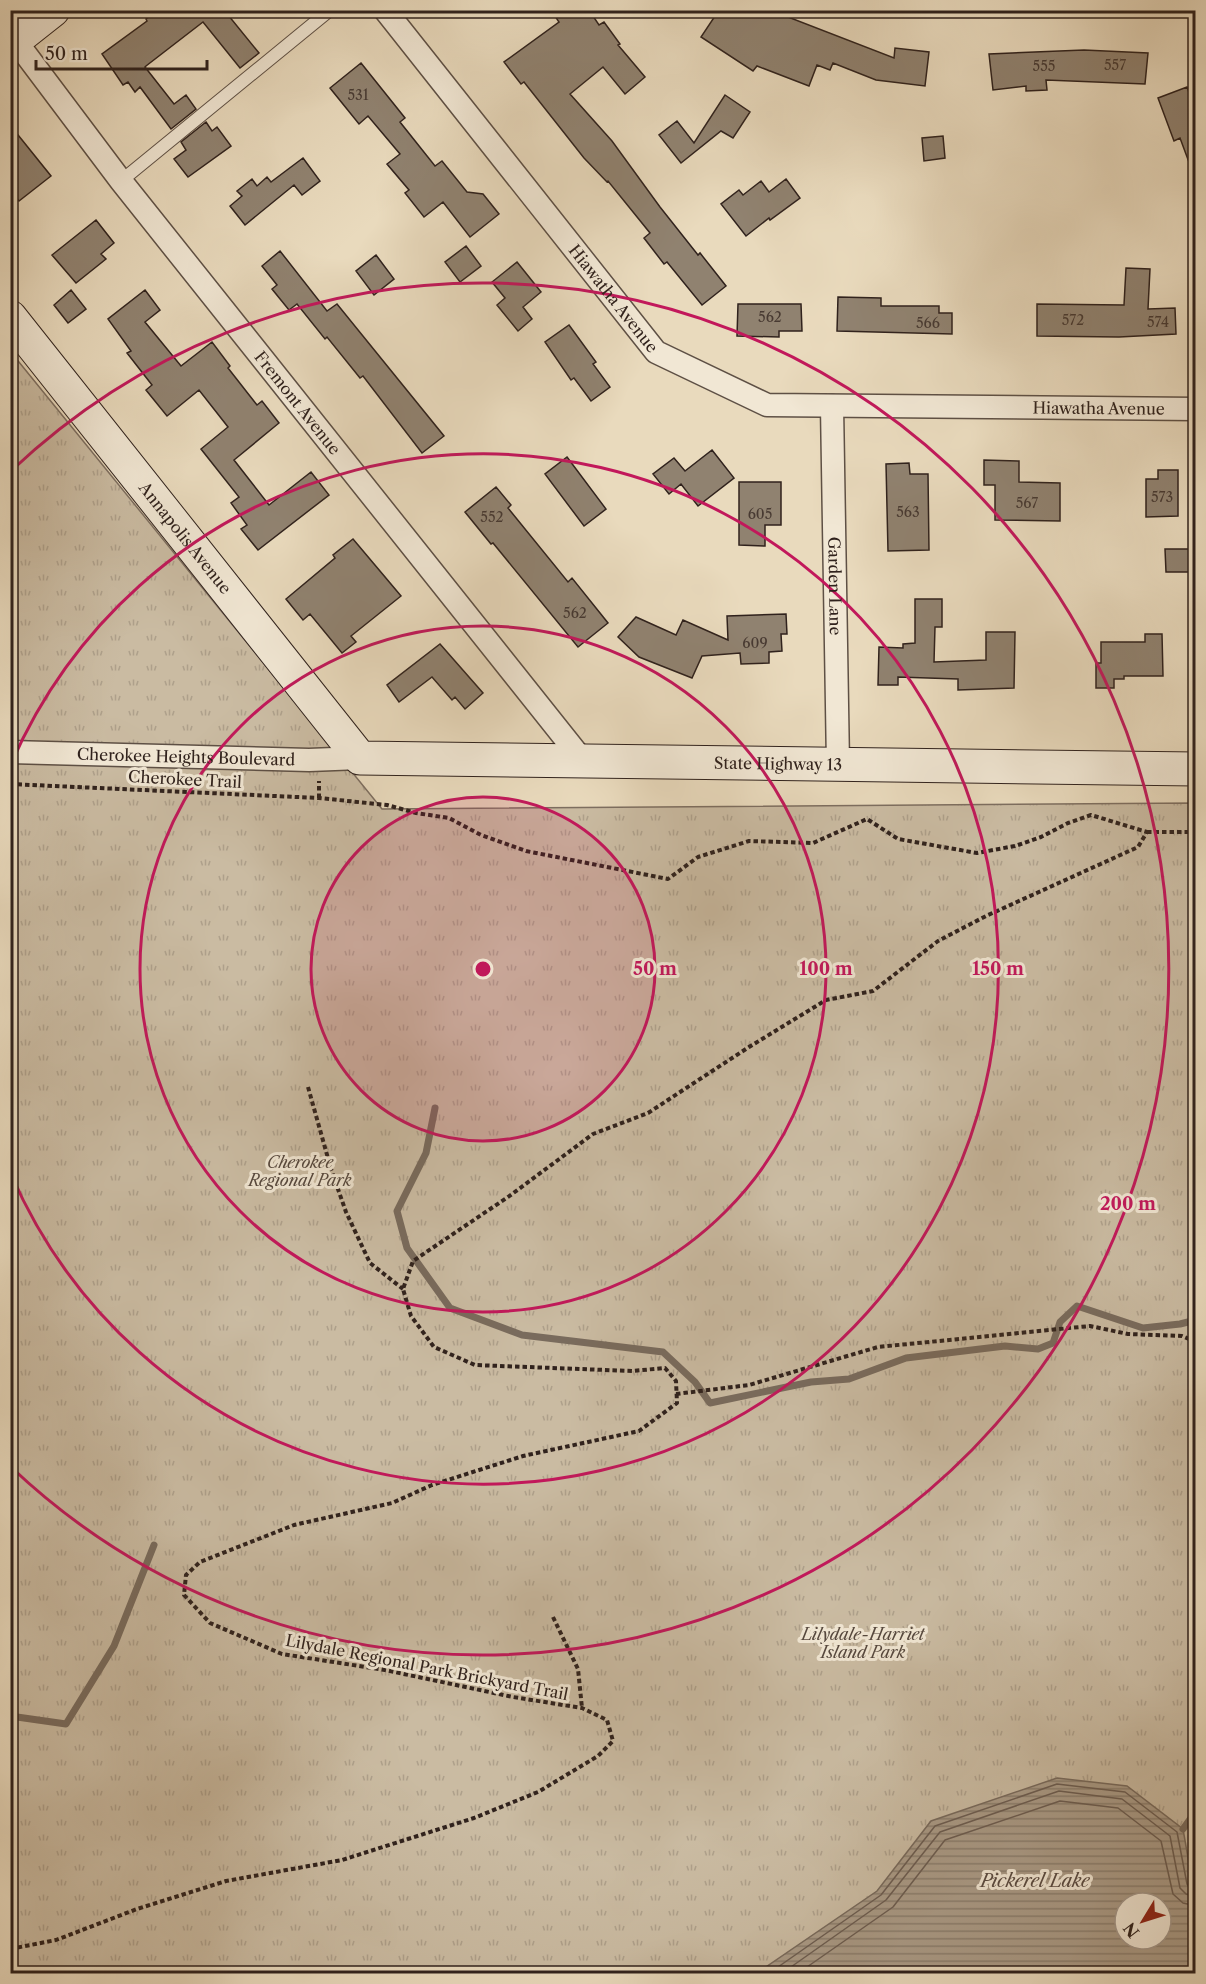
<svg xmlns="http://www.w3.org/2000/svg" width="1206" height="1984" font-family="'Libre Caslon Text',serif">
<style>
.park{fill:url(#park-tufts);stroke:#7d6e60;stroke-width:1.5;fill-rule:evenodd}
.water{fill:url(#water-rules);stroke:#796b5d;stroke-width:1.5;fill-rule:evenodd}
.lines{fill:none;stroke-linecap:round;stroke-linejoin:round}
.shore{stroke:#6d5e52;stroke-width:1.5}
.stream{stroke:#796b5d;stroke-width:7}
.building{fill:#908270;stroke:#30221d;stroke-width:1.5}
.lane-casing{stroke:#5e5045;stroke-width:14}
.street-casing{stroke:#5e5045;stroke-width:25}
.secondary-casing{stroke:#30221d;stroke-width:35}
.path{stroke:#30221d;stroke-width:4;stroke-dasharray:4.5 3;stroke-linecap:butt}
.lane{stroke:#f1e7d4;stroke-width:12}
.street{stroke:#f1e7d4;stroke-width:22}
.secondary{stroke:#f1e7d4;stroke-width:33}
.ring{fill:none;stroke:#c2185b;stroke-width:3}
.labels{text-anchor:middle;stroke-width:6;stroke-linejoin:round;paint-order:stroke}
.number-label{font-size:14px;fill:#483a32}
.street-label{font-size:16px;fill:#30221d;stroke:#f1e7d4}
.park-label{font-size:16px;font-style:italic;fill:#56483e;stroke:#f1e7d4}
.water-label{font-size:18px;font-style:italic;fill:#5b4c42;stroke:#f1e7d4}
.centre{fill:#c2185b;stroke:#f1e7d4;stroke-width:3}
.ring-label{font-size:18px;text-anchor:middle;font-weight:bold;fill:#c2185b;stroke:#f1e7d4;stroke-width:6;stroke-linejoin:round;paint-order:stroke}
</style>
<defs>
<pattern id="park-tufts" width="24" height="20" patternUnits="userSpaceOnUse" patternTransform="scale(1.5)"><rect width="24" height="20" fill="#cabba2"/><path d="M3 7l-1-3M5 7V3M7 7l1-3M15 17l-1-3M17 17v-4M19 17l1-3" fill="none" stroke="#aea08b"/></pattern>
<pattern id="water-rules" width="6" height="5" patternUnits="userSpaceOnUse" patternTransform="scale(1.5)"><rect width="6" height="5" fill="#aa9b87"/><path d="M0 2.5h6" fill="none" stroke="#8b7e6e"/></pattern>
</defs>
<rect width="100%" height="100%" fill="#e9dabd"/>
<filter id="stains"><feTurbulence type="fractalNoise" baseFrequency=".00333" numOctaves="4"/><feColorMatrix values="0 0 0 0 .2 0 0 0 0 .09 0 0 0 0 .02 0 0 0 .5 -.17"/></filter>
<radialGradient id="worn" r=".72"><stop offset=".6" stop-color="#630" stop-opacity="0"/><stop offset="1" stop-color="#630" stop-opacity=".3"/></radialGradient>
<path class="park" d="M10 351 382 809 1195 803V1973H11ZM1125 1903H1161V1939H1125Z"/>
<path class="water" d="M1057 1778 1127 1786 1183 1829 1195 1898V1973H757L877 1891 931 1821ZM1125 1903H1161V1939H1125Z"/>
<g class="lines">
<path class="shore" d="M768 1974 881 1895 935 1826 1057 1784 1125 1792 1177 1832 1187 1884 1190 1888 1196 1889
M781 1974 886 1900 940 1832 1059 1791 1122 1799 1170 1836 1180 1888 1186 1894 1196 1897
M797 1974 893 1907 945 1840 1060 1801 1118 1808 1161 1841 1173 1894 1183 1903 1196 1906"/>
<path class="stream" d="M435 1108 426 1153 397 1211 407 1248 450 1308 522 1335 663 1352 695 1382 710 1403 811 1382 849 1379 906 1358 1005 1346 1038 1349 1053 1343 1060 1322 1077 1306 1143 1328 1180 1324 1196 1320
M10 1716 66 1724 114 1646 154 1545
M1183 1829 1196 1811"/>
</g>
<path class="building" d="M157 10H224L259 53 240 68 203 22 146 66 145 67 174 104 186 95 196 109 171 129 140 87 135 92 128 82 123 85 102 54 147 21 146 19Z
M551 10H589L599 25 604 22 620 44 618 45 645 77 625 94 603 67 570 94 612 141 660 207 698 255 700 253 726 286 702 305 667 262 664 264 644 238 650 233 608 181 607 182 584 158 524 82 521 84 504 62 559 22Z
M719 10H770L894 58 895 48 929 52 925 86 876 80 833 63 830 70 817 65 809 86 757 66 753 71 701 37Z
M1084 50 1148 53 1145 84 1046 80 1047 90 1026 91V86L993 90 989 54Z
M361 63 405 118 400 122 435 166 442 161 467 192 483 194 499 214 470 237 443 202 424 217 405 193 409 190 387 164 400 154 368 116 359 124 330 88Z
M1187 87 1196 111V173H1193L1180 138 1174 141 1158 98Z
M725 95 750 112 733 138 721 131 681 163 659 135 677 121 694 143Z
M206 122 212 131 217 127 231 146 188 177 174 159 186 150 181 142Z
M10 125 51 176 19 201 10 190Z
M943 136 945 158 924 161 922 138Z
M303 158 320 181 302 195 294 185 245 225 230 206 242 196 237 191 252 179 257 186 267 177 271 182Z
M786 179 800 198 770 220 769 218 746 236 721 204 739 190 743 195 761 181 769 192Z
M96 220 114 243 101 254 106 259 76 283 52 255Z
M466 246 481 266 460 282 445 262Z
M280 251 327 311 337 304 444 436 422 453 363 376 360 378 327 337 325 339 297 304 289 310 272 289 277 285 262 266Z
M376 255 394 279 374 295 356 271Z
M517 262 541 292 523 307 532 319 518 331 497 305 505 298 492 282Z
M1126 268 1150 269 1148 309 1175 308 1176 334 1119 337 1037 336V304L1124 305Z
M71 290 86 309 68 323 54 305Z
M145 290 160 310 145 322 181 366 212 342 230 366 228 368 257 405 262 401 279 423 234 460 269 505 311 472 329 495 258 550 241 529 247 525 231 503 239 497 201 449 228 427 199 390 167 416 146 390 152 385 127 353 131 351 108 319Z
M838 297 881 298V306H939V313H952V334L837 331Z
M738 304H801L802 331H779V337L737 336Z
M569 325 596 362 593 364 610 387 591 401 574 378 571 380 545 342Z
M712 450 734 478 698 506 681 484 669 494 653 474 674 458 685 471Z
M567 457 606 509 584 526 545 474Z
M984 460 1019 461V482L1060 483V521L995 520V485H984Z
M909 463 910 474H928L929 550 888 551 886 464Z
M1158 470H1178V516L1146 517V479H1158Z
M739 482H781V525H765V546L739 545Z
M496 487 511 505 508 508 568 582 572 578 608 623 578 647 493 543 491 544 465 512Z
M353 539 401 596 351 636 356 642 342 653 310 614 303 620 286 599 335 558 333 555Z
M1165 549H1194L1195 572H1166Z
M915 599H942V627H935L934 662 986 660V632H1015L1014 688 958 690V679L898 677V685H878L879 647 903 648V644L915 643Z
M786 614 787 634H781L782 651 769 652V663L741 664 740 653 702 656 692 678 639 657 618 637 636 617 676 635 683 620 728 640 727 616Z
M1145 634H1162L1163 676H1124V679H1114V688H1096V663H1101V642H1145Z
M440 644 483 693 465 709 455 697 452 700 432 677 399 702 387 685Z"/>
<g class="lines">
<g class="lane-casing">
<path id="lane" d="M121 181 330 10"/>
</g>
<g class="street-casing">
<g id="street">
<path id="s1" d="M385 10 656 352 767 405 1196 409"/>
<path id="s2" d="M15 40 121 181 584 762"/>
<path id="s3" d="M832 406 838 765"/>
<path id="s4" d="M10 752 309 760 360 758"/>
</g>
</g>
<g class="secondary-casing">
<g id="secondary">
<path d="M10 44 53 10"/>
<path id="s5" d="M10 317 360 758 1196 769"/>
</g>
</g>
<path class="path" d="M10 784 319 798 387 805 416 813 449 818 481 835 526 851 668 879 698 857 749 841 813 843 867 819 898 839 977 853 1015 846 1041 837 1068 823 1091 815 1147 832 1138 847 986 916 938 941 873 991 826 1000 749 1047 648 1113 593 1134 508 1197 413 1261 403 1289 411 1316 434 1347 475 1365 632 1371 665 1368 676 1381 677 1403 639 1431 523 1456 432 1485 392 1503 294 1525 200 1562 186 1575 184 1595 210 1623 282 1654 385 1670 513 1697 582 1708 607 1720 613 1741 598 1756 538 1792 474 1818 342 1860 226 1881 137 1909 56 1940 10 1949
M319 798V781
M1147 832H1196
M308 1087 331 1169 346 1212 370 1263 403 1289
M676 1394 749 1385 878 1347 1090 1326 1128 1334 1182 1336 1196 1342
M553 1617 578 1669 582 1708"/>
<use href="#lane" class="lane"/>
<use href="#street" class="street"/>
<use href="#secondary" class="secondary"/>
</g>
<circle cx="483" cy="969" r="172" fill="#c2185b" fill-opacity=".12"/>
<g class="ring">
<circle cx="483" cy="969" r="172"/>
<circle cx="483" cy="969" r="343"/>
<path d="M11 764A515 515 0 1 1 11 1174"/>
<path d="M11 471A686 686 0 1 1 11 1467"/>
</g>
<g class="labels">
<g class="number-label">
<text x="1115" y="70">557</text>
<text x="1044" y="71">555</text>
<text x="358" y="100">531</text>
<text x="770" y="322">562</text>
<text x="1073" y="325">572</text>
<text x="1158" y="327">574</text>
<text x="928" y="328">566</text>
<text x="1162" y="502">573</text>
<text x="1027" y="508">567</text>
<text x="908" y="517">563</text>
<text x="760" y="519">605</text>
<text x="492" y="522">552</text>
<text x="575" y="618">562</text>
<text x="755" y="648">609</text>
</g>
<g class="street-label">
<text dy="6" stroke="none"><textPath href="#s1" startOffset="368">Hiawatha Avenue</textPath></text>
<text dy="6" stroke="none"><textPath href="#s2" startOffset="460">Fremont Avenue</textPath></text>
<text dy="6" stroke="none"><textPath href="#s1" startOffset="891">Hiawatha Avenue</textPath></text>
<text dy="6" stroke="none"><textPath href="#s5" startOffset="282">Annapolis Avenue</textPath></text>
<text dy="6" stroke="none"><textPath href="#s3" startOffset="180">Garden Lane</textPath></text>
<text dy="6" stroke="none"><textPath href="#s4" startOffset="176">Cherokee Heights Boulevard</textPath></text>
<text dy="6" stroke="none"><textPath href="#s5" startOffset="981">State Highway 13</textPath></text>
<text transform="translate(185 779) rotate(3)" y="6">Cherokee Trail</text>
<text transform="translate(427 1667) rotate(11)" y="6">Lilydale Regional Park Brickyard Trail</text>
</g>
<g class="park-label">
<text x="300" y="1168">Cherokee<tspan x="300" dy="18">Regional Park</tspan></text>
<text x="863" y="1640">Lilydale-Harriet<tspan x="863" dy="18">Island Park</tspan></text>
</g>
<g class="water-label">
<text x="1035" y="1887">Pickerel Lake</text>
</g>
</g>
<circle cx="483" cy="969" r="9" class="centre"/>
<g class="ring-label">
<text x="655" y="975">50 m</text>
<text x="826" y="975">100 m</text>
<text x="998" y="975">150 m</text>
<text x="1128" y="1210">200 m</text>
</g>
<rect width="1206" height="1984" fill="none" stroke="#e9dabd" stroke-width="36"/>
<rect x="12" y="12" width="1182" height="1960" fill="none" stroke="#30221d" stroke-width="3"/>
<rect x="18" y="18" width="1170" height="1948" fill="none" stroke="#30221d" stroke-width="1.5"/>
<g transform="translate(1143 1921) rotate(232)"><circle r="28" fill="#f1e7d4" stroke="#a4988b" stroke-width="1.5"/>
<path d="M0-4.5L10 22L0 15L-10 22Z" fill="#8f2418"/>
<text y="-9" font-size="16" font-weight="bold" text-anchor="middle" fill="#30221d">N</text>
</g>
<path d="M36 60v9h171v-9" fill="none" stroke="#30221d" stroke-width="3"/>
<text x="45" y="60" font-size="18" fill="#30221d" stroke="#f1e7d4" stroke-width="4.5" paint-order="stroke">50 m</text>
<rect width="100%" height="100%" filter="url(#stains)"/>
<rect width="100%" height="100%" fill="url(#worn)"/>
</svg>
